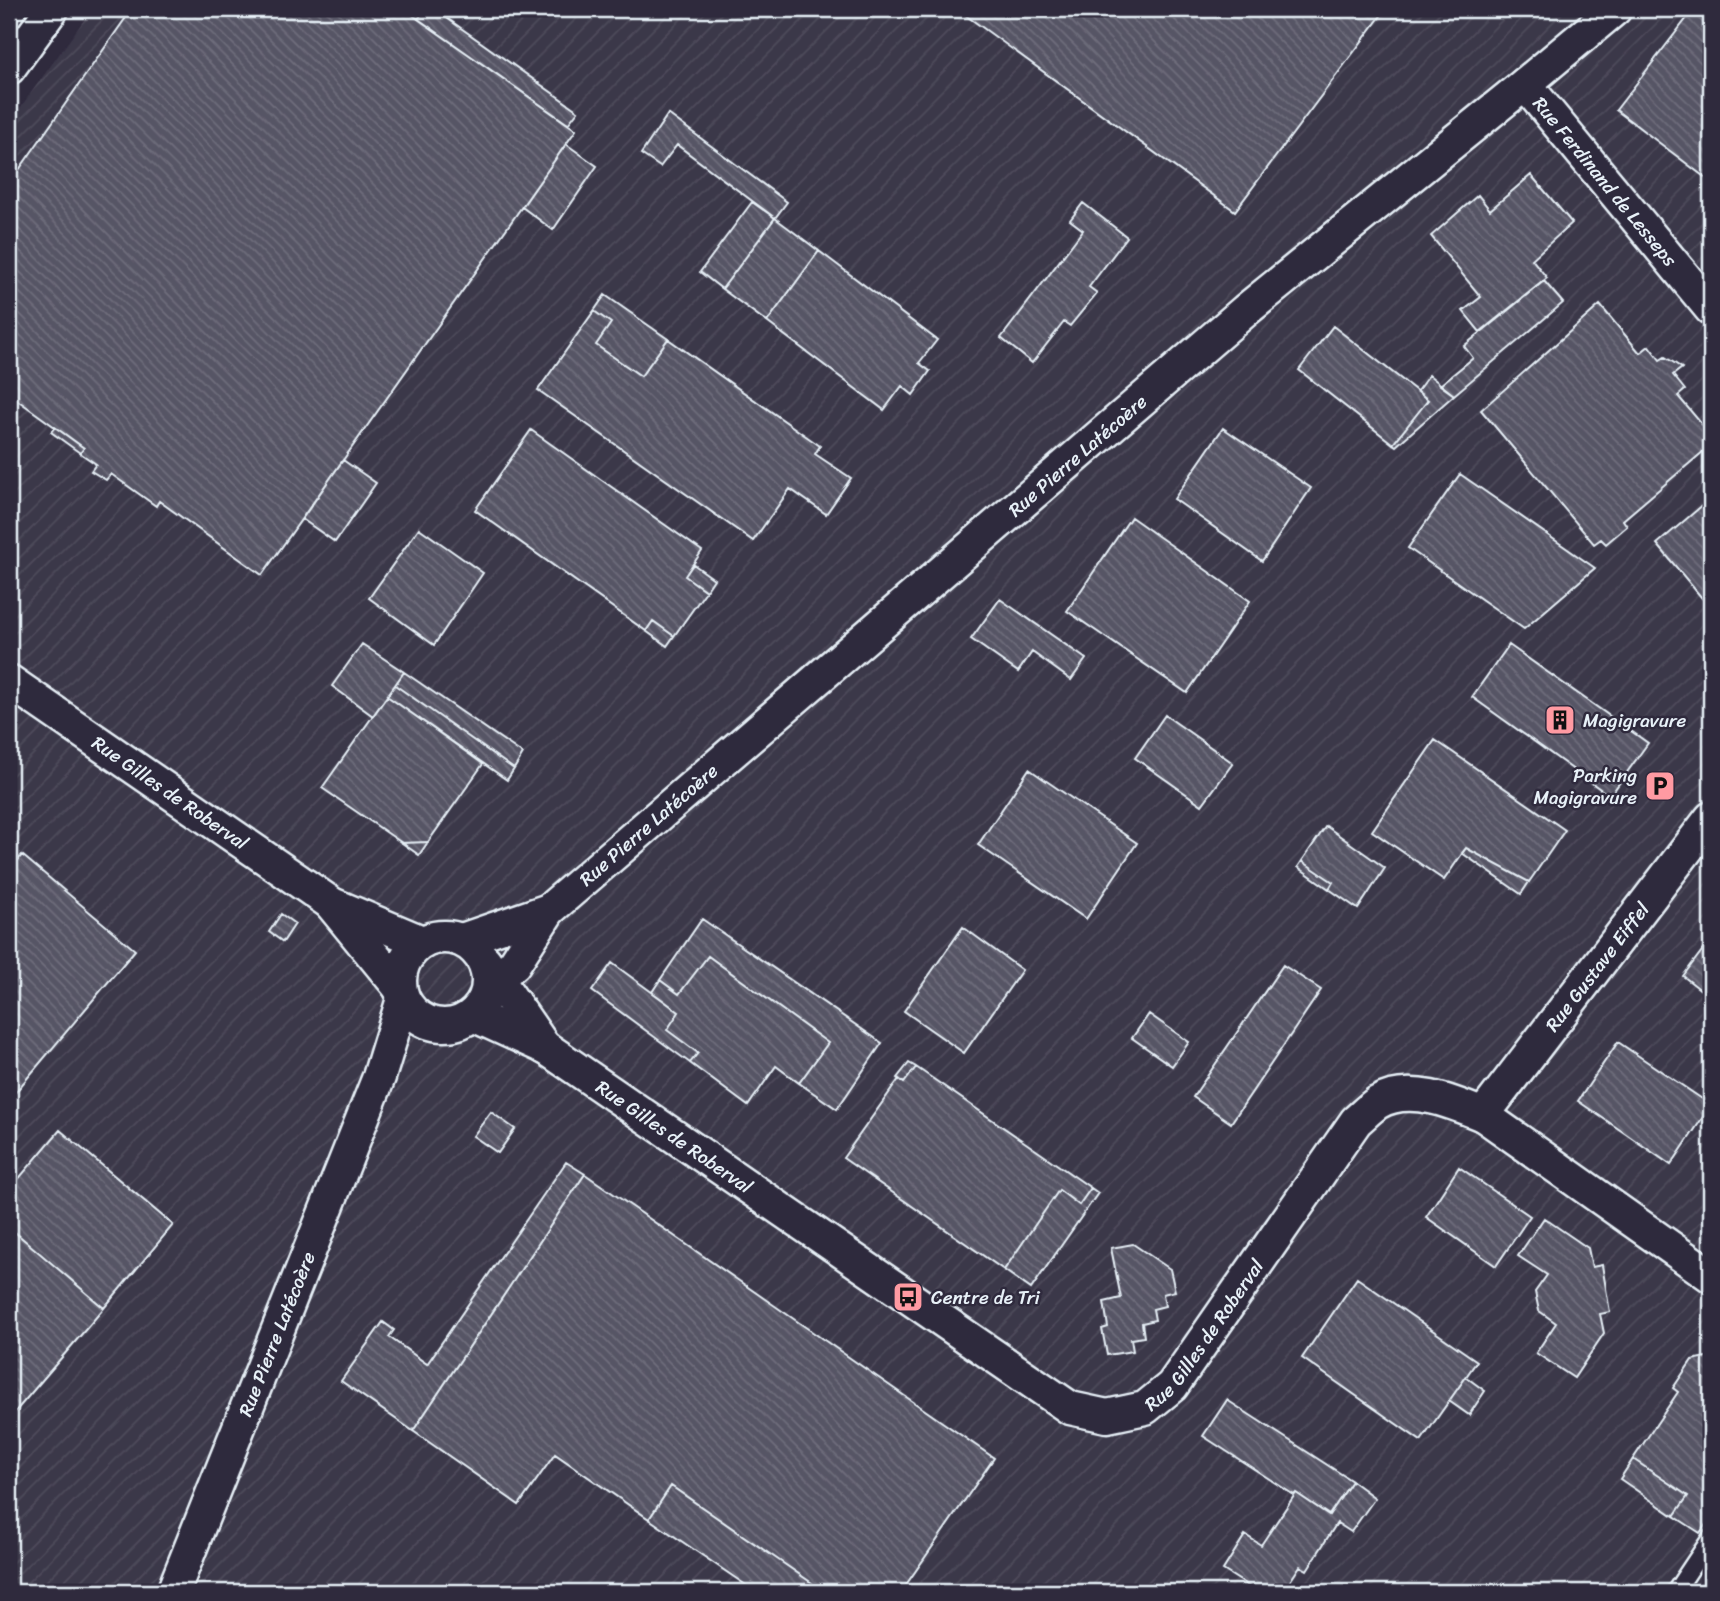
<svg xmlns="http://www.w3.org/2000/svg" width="1720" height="1601" font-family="Sriracha,sans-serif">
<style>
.industrial{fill:url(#industrial-furrows)}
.building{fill:url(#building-back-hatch);stroke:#e8f1f8;stroke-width:2}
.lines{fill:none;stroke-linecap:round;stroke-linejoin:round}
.service-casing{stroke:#e8f1f8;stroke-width:21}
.minor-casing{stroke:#e8f1f8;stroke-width:37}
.service{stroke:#2f2a3d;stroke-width:16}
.minor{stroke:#2f2a3d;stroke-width:32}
.labels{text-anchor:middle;stroke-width:5;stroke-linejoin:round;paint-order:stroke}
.street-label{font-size:19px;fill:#e8f1f8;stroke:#2f2a3d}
.poi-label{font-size:19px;fill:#e8f1f8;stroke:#2f2a3d;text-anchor:start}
</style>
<defs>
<pattern id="industrial-furrows" width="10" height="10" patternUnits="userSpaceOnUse" patternTransform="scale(1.75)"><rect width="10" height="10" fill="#3b3749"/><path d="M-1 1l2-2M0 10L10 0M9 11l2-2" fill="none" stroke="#4e4b5b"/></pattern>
<pattern id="building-back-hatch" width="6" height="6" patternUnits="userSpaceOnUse" patternTransform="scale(1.75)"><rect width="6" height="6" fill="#575565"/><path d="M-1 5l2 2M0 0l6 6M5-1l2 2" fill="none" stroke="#6f6e7c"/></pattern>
</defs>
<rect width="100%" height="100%" fill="#2f2a3d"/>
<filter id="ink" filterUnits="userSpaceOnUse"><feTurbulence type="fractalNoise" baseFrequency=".0143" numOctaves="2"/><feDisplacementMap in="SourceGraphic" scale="14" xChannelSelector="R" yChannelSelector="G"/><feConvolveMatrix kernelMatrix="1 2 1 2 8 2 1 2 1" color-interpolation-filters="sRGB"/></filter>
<g filter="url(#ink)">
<path class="industrial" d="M92 9H1711V1592H9V123Z"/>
<path class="building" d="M132 9H404L576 130 262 575 159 501 156 506 111 474 106 480 91 471 96 464 80 453 84 448 9 394V184Z
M426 9H434L578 111 568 124 418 19Z
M957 9H1386L1235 211Z
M1694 9H1711V182L1616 110Z
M668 114 787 202 775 218 677 145 660 167 641 154Z
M566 144 597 166 553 230 522 207Z
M1531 175 1572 223 1532 259 1547 278 1480 332 1463 311 1481 297 1431 236 1478 195 1490 210Z
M752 202 775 218 722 289 700 272Z
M1083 203 1127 237 1089 287 1097 293 1070 326 1064 322 1032 363 1001 338 1083 230 1070 220Z
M775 218 819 251 767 322 722 289Z
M819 251 937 340 919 363 930 371 913 395 902 386 884 410 767 322Z
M1544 281 1563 303 1454 395 1440 385 1473 358 1464 346Z
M605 295 668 339 641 376 596 345 611 323 594 311Z
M1600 305 1640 353 1649 346 1660 360 1665 357 1682 368 1673 375 1685 390 1678 396 1711 435V445L1623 520 1627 526 1606 544 1601 539 1594 544 1481 410Z
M594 311 611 323 596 345 641 376 668 339 820 446 815 454 851 478 826 514 790 489 753 541 538 390Z
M1333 326 1428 400 1393 444 1299 370Z
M1429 375 1454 395 1396 446 1393 444 1428 400 1417 391Z
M55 427 84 448 80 453 51 432Z
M1223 428 1311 488 1262 561 1174 499Z
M531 430 702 551 685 576 706 591 674 636 653 621 646 631 475 510Z
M343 460 376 483 335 542 302 519Z
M1460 474 1595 568 1524 629 1408 548Z
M1711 498V609L1657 544Z
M1131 517 1250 601 1187 693 1067 611Z
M419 528 483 573 434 645 369 598Z
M693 564 714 579 706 591 685 576Z
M1000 599 1086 659 1071 680 1032 652 1018 672 971 639Z
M653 621 674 636 667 646 646 631Z
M362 644 404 672 373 716 332 686Z
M1509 645 1648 743 1610 796 1472 697Z
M404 672 523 754 514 769 395 685Z
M395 685 514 769 507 780 387 696Z
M387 696 483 764 428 842 402 843 322 788Z
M1165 715 1233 763 1202 805 1135 758Z
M1435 740 1565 830 1529 882 1466 848 1444 880 1372 831Z
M1029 769 1137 843 1086 919 978 845Z
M1326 826 1385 868 1358 909 1329 889 1333 882 1302 861Z
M428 842 419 855 402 843Z
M1466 848 1529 882 1521 894 1462 853Z
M22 855 135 950 9 1100V871Z
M1302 861 1333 882 1329 889 1298 867Z
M281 914 295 924 283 942 269 932Z
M702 919 882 1043 837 1109 799 1083 828 1043 708 956 679 994 660 980Z
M963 927 1022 970 964 1053 904 1011Z
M1711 939V998L1683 976Z
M708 956 828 1043 799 1083 776 1066 748 1106 690 1063 698 1053 667 1030 679 1012 652 992 660 980 679 994Z
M612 963 679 1012 667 1030 698 1053 690 1063 592 991Z
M1283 965 1321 990 1231 1123 1193 1097Z
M1149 1014 1189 1042 1172 1066 1132 1038Z
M1618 1042 1711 1105 1671 1165 1578 1101Z
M909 1063 916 1067 904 1083 897 1078Z
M916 1067 1091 1188 1079 1205 1059 1190 1004 1270 843 1158 899 1079 904 1083Z
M491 1112 515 1129 498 1153 473 1136Z
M60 1130 173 1225 104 1308 9 1227V1190Z
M566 1162 585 1174 413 1431 341 1381 383 1322 394 1330 389 1337 427 1364Z
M1459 1167 1530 1216 1496 1266 1426 1217Z
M585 1174 994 1458 901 1592H825L671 1486 649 1519 555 1454 519 1505 413 1431Z
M1091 1188 1098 1193 1031 1289 1004 1270 1059 1190 1079 1205Z
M1544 1218 1588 1248 1592 1267 1602 1265 1610 1312 1600 1314 1604 1333 1574 1378 1536 1353 1556 1323 1539 1311 1535 1292 1547 1275 1518 1256Z
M9 1227 104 1308 9 1419Z
M1133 1244 1170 1269 1175 1291 1163 1294 1165 1306 1153 1309 1155 1320 1142 1323 1144 1337 1131 1339 1133 1351 1107 1355 1102 1329 1108 1327 1104 1302 1121 1298 1111 1248Z
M1357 1278 1477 1361 1421 1441 1302 1358Z
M1711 1356V1517L1700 1533 1674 1516 1688 1496 1633 1459 1678 1392 1673 1388 1692 1360Z
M1466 1377 1485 1391 1469 1415 1449 1401Z
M1227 1400 1352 1481 1329 1515 1296 1493 1294 1495 1203 1436Z
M1633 1459 1688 1496 1674 1516 1620 1479Z
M1352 1481 1375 1498 1351 1532 1337 1523 1307 1570 1300 1566 1283 1592H1258L1223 1570 1245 1535 1261 1545 1296 1493 1329 1515Z
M671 1486 825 1592H756L649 1519Z"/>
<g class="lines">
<g class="service-casing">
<path id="service" d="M1675 1592 1711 1538"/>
</g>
<g class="minor-casing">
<g id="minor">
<path d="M9 68 52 9"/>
<path id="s1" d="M1525 84 1711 309"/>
<path id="s2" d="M9 681 332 904 422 942"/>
<path d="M332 905 400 988"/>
<circle cx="444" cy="981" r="44"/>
<path d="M462 940 549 910"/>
<path d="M485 961 545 1048"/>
<path id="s3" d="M489 985 514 964 549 910 1246 310 1525 84 1615 9"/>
<path id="s4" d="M473 1015 546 1048 1070 1408 1107 1416 1145 1408 1172 1386 1356 1121C1363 1115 1370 1108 1377 1103 1409 1084 1452 1102 1483 1115L1711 1276"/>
<path id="s5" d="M1483 1115 1711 818"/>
<path id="s6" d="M173 1592 379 1077 403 999"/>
</g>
</g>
<use href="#service" class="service"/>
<use href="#minor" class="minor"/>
</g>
</g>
<defs>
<g id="building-square" transform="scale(1.575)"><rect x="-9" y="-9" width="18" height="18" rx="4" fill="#ff9aa2" stroke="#2f2a3d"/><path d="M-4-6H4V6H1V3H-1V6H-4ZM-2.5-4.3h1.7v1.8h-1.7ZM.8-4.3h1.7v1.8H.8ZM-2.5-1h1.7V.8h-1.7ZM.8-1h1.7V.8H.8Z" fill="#111"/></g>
<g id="parking-square" transform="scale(1.575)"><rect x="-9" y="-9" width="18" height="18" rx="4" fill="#ff9aa2" stroke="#2f2a3d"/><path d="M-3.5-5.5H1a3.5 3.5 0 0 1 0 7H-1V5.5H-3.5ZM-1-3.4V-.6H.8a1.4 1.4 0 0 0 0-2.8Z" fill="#111"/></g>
<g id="bus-square" transform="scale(1.575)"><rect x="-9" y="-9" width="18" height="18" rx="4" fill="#ff9aa2" stroke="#2f2a3d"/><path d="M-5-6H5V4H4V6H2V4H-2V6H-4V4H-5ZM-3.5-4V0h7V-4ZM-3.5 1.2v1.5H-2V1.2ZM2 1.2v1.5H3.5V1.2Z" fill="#111"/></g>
</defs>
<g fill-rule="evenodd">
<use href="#building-square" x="1560" y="720"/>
<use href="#parking-square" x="1660" y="786"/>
<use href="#bus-square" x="908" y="1297"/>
</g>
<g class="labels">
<g class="street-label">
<text dy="7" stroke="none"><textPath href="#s1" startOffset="126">Rue Ferdinand de Lesseps</textPath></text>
<text dy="7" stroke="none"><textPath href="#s3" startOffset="794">Rue Pierre Latécoère</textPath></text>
<text dy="7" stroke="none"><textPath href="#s2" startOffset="196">Rue Gilles de Roberval</textPath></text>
<text dy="7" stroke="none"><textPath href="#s3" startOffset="228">Rue Pierre Latécoère</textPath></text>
<text dy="7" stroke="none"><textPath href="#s5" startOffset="187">Rue Gustave Eiffel</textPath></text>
<text dy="7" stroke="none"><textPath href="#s4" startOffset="236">Rue Gilles de Roberval</textPath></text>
<text dy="7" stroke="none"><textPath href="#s4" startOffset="887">Rue Gilles de Roberval</textPath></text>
<text dy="7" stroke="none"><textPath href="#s6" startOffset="278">Rue Pierre Latécoère</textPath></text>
</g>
<g class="poi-label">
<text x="1583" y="727">Magigravure</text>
<text x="1637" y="782" text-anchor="end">Parking<tspan x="1637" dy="22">Magigravure</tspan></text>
<text x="931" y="1304">Centre de Tri</text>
</g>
</g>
<rect width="1720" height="1601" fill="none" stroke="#2f2a3d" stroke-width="35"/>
<rect x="18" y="18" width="1685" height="1566" fill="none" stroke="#e8f1f8" stroke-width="2.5" filter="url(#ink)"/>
</svg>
